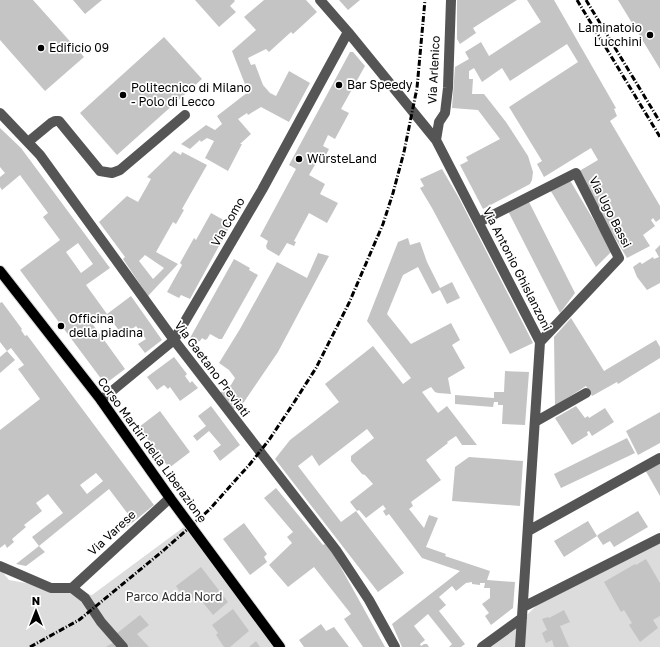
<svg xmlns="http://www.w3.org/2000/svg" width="660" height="647" font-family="'Golos Text',sans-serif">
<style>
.green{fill:#dcdcdc}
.building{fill:#c4c4c4;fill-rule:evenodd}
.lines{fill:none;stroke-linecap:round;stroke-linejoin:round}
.major-casing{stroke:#dbdbdb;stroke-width:12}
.minor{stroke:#555;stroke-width:10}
.major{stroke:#000;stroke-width:10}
.rail{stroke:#000;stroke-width:3;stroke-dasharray:6 2 1 2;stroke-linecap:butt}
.poi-dot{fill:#000;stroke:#fff;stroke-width:1.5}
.labels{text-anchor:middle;stroke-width:3.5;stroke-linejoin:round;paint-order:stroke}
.poi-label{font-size:12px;fill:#000;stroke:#fff;text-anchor:start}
.street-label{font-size:12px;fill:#000;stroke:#fff}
.park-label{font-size:12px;fill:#333;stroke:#fff}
</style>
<rect width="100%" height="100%" fill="#fff"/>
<path class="green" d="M184 527 280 647H0V569L9 580 92 595Z
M660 536V647H485L514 628 541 601Z"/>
<path class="building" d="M0 0H33L84 57 45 91 0 40Z
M73 0H102L85 14Z
M195 0H234L235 1 230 6 236 12 219 27Z
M264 0H306L317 12 293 34 291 32 269 52 266 49 248 58 251 65 255 64 263 85 270 93 276 96 289 71 310 83 289 122 261 107 248 115 247 113 238 119 251 134 240 144H242L228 171 205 158 214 141 207 138 201 142 200 140 190 149 181 144 206 125 215 130 222 124 217 116 248 92 232 51 256 30 244 17Z
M339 0H360L348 10Z
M457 0H517L473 28 476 33 460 44 457 39Z
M527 0H554L616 108 614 109 617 116 610 121 660 206V219L656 222 653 218 651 220 655 226 643 235 650 246 627 258 576 173 598 160 591 148 544 177 537 164 542 161 509 107 578 62 567 44 510 81 502 68 482 82 474 68 469 71V79H473L472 94H484L506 122 528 156 533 172 532 180 530 184 483 209 460 165 468 161 466 157 500 139 478 110 452 108 455 67 469 59 465 52 481 42 489 56 541 22Z
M618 0H660V69Z
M164 37 202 79 117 155 80 113Z
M350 52H353L365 66 341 109 349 113 335 139 328 135 323 146 329 149 323 161 319 158 309 175 325 184 320 194 338 203 327 223 309 213 294 241 296 242 294 246 287 243 279 256 267 249 266 246 268 241 260 236 296 169 289 165Z
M0 128 21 148 110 268 86 285 107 314 131 296 162 340 145 353 138 344 146 339 136 326 123 336 107 314 99 321 97 318 91 322 125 369 105 384 20 270 60 240 43 217 48 213 20 175 2 190 0 187V177L5 173 0 167ZM78 243 93 264 81 273 66 252Z
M174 151 181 155 182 152 207 165 182 209 184 210 176 224 173 222 156 252 178 264 148 296 123 259 125 257 99 222 127 196 138 202 151 179 147 177ZM145 255 164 268 153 279 139 261Z
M442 169 459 198 533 343 510 354 432 208 420 188 424 186 420 179Z
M568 177 612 251 596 267 549 188Z
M528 200 575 293 560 313 508 211Z
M211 213 231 224 190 299 181 295 179 298 167 292 182 265 180 263 194 238 196 240Z
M408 238 410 245 420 242 427 262 440 288 452 282 460 298 447 304 440 290 432 294 418 267 403 275 387 314 411 344 451 323 460 340 452 345 465 368 448 378 451 394 438 393 435 392 431 387 422 392 438 413 447 406 477 445H462L456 436 447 442 448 443 426 460 441 480 411 502 413 506 409 509 424 528 429 515 438 518 426 547 446 554 445 556 490 571 487 580 515 582 513 608 491 625 485 616 489 613 482 604 490 598V588H484L485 583H480V585L472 584V582L466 583 456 591 452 586 439 597 446 605 439 611 465 644 461 647H449L452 644 428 614 414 626 425 640 420 644 421 646 424 644H427L429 647H402L392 624 460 571 422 558 389 514 386 516 383 511 386 509 383 505 366 518 359 510 357 511 350 502 373 484 365 475 362 474 351 461V456L374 438 367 429 319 466 312 455 298 466 341 522 356 511 404 573 378 592 275 459 290 440 339 402 325 384 373 346 403 384 411 378 367 321 398 242Z
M660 245V283L647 290 637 277 633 267 640 262 642 264 653 257 654 259 659 257 655 250Z
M318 253 329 256 278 352 244 402 231 411 218 394 231 385 235 378 229 370 219 363 240 329 277 262 307 278Z
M234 259 250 268 249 270 258 275 222 339H219L210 334 207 339 205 340 202 338 200 341 196 342 190 338Z
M2 302 22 329 21 330 25 336 27 335 154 505 127 527 124 523 131 518 109 489 39 546 32 537 63 513 48 494 36 503 42 511 24 525 26 527 12 539 14 542 7 548 5 544 0 548V430L40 399 18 369 24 365 11 348 7 351 0 342V303ZM96 473 103 481 87 494 80 485Z
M571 318 604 371 656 340 660 347V358L618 384 617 382 592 396 586 386 555 406 554 337Z
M7 351 15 360 0 373V357Z
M174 357 187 374 185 376 190 383 192 381 198 388 180 401 170 387 168 389 164 385 157 390 147 377Z
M505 371 529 372 525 425 502 424 503 405H498V402H494L493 407 455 404V395L494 398V392H504Z
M211 406 240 445 220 461 213 451 221 445 209 431 197 441 193 436 206 426 198 416Z
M576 406 585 418 588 416 589 418 605 408 614 422 592 436 589 431 587 432 588 435 572 445 555 418Z
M160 411 190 452 169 468 139 427Z
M660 412V443L638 455 626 431Z
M627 438 635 453 561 488 554 474Z
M469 457 523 461 520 506 452 501 455 467Z
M660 459V496L644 468Z
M276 488 323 545 325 544 334 555 385 647H363L344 619 351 614 314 567 288 587 269 565 292 543 287 537 293 532 264 498Z
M638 511 648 527 614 547 610 541 603 545 597 536 564 557 554 541 588 521 597 536 599 534Z
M244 523 267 554 264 557 267 562 250 575 223 539Z
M39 546 45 552 38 557 26 566 16 564Z
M646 559 660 583V616L653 620 658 628 640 642 629 625 632 623 624 610 621 612 604 582 635 564 636 565Z
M201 567 228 602 213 615 197 595 190 600 187 596 184 598 176 586Z
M233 609 249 631 230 647H224L216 635 218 633 212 625Z
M564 610 570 622 560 626 569 647H554L552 640 546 643 542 633 547 630 542 619 548 617 549 618Z
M140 615 149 625 137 634 149 647H129L116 634Z
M321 624 326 631 334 627 349 647H304L299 640Z
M256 641 260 647H249Z
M113 643 116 647H106L109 645Z"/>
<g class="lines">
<g class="major-casing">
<path id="major" d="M0 271 101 400 170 498 280 647"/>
</g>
<path class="minor" d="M320 0 348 32 436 140 540 342 520 647
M0 113 40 155 174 340 336 550 369 600 395 647
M436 140 439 122 445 113 448 88 451 0
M28 142 51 123 55 121H59L100 171 112 173 120 170 185 115
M479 222 576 173 619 258 540 342
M101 400 174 340 262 190 348 32
M535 422 586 393
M528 531 660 458
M0 566 51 588H72L85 598 101 622 123 647
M72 588 170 498
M523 607 660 538
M482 647 522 618"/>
<use href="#major" class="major"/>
<path class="rail" d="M577 0 660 137
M586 0 660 122
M30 647 79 620 164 550 209 510 250 464 269 440 293 404 316 368 349 303 383 224 393 193 404 152 417 88 425 0"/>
</g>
<g class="poi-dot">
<circle cx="650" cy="35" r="4"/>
<circle cx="41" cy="48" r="4"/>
<circle cx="339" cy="85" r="4"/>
<circle cx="123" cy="95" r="4"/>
<circle cx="299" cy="159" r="4"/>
<circle cx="61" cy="326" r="4"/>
</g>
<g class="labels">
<g class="poi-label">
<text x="642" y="32" text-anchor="end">Laminatoio<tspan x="642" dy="14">Lucchini</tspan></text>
<text x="49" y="52">Edificio 09</text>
<text x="347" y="89">Bar Speedy</text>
<text x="131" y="92">Politecnico di Milano<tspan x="131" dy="14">- Polo di Lecco</tspan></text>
<text x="307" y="163">WürsteLand</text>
<text x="69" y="323">Officina<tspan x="69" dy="14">della piadina</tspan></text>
</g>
<g class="street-label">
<text transform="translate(434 70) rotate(-87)" y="4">Via Arlenico</text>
<text transform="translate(610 212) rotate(63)" y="4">Via Ugo Bassi</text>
<text transform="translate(228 222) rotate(-60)" y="4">Via Como</text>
<text transform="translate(517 269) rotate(63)" y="4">Via Antonio Ghislanzoni</text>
<text transform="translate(212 369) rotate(53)" y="4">Via Gaetano Previati</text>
<text transform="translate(152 450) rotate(54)" y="4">Corso Martiri della Liberazione</text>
<text transform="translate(112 533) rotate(-43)" y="4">Via Varese</text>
</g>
<g class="park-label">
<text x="174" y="601">Parco Adda Nord</text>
</g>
</g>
<g transform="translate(36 611)" stroke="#ffffff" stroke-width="3" paint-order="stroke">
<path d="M0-3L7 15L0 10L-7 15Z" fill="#000000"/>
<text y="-6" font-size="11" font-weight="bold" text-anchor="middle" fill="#000000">N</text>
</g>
</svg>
